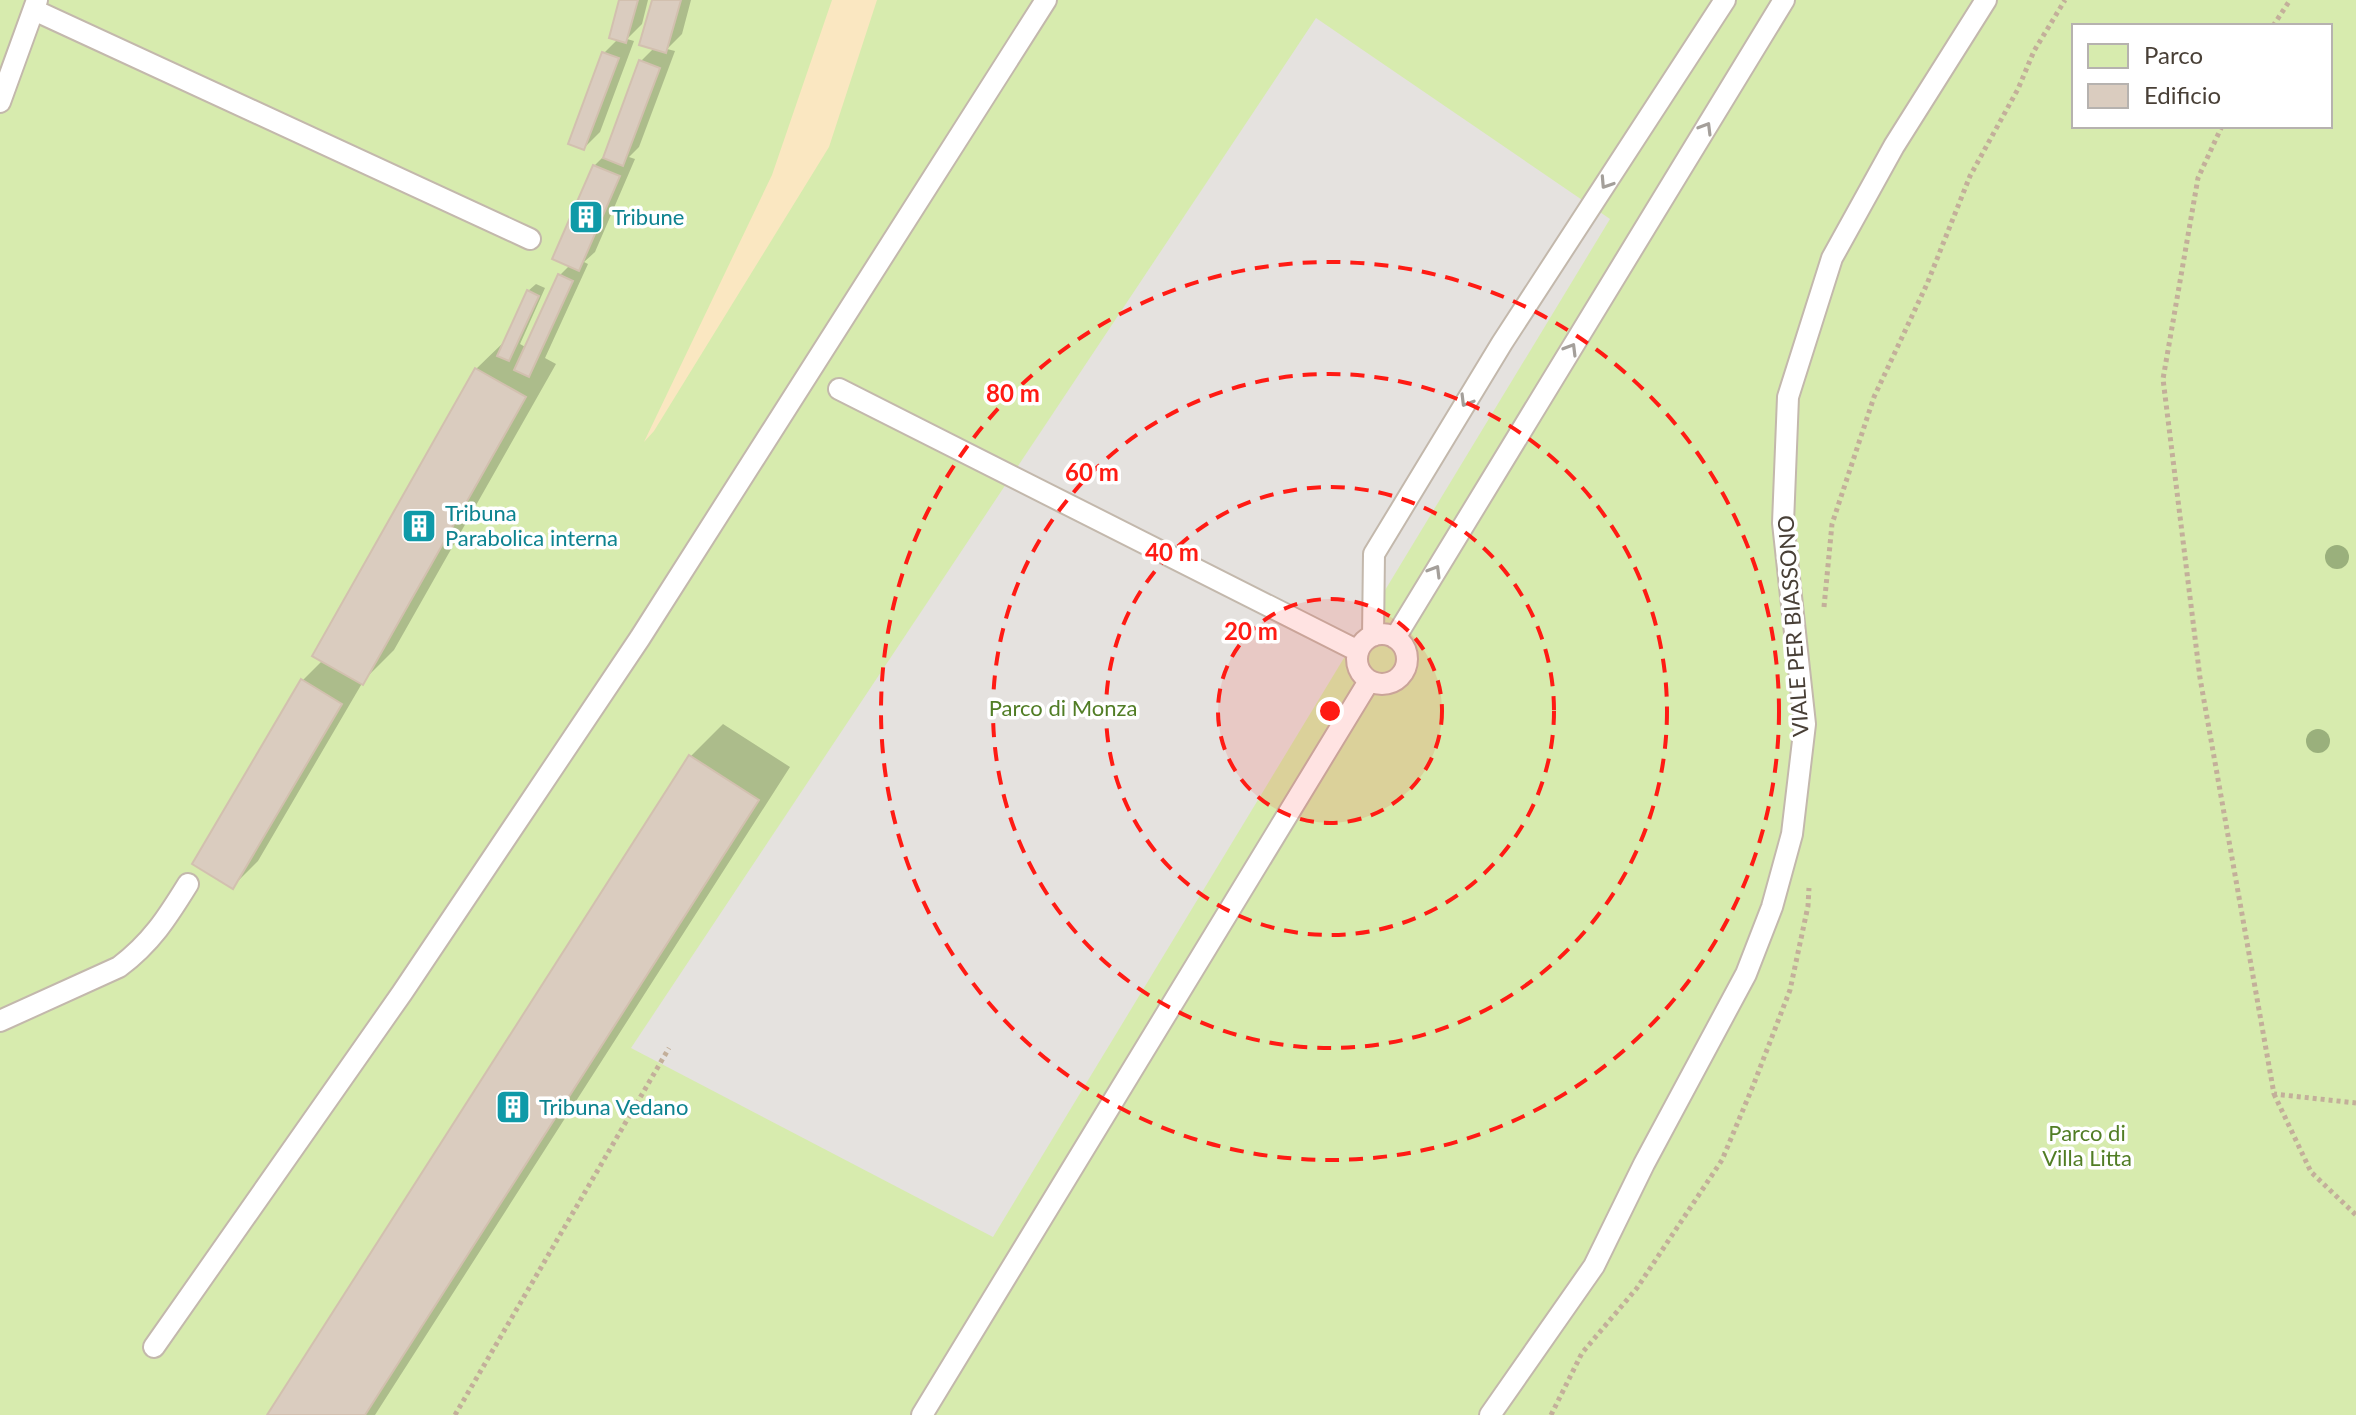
<svg xmlns="http://www.w3.org/2000/svg" width="2356" height="1415" font-family="Lato,sans-serif">
<style>
.green{fill:#d7ebae;fill-rule:evenodd}
.sand{fill:#fae7c1}
.parking{fill:#e5e2df}
.shadow{fill:#0003}
.building{fill:#daccbf;stroke:#d2c0af;stroke-width:2}
.lines{fill:none;stroke-linecap:round;stroke-linejoin:round}
.lane-casing{stroke:#c3b8ac;stroke-width:24}
.path{stroke:#c3af9a;stroke-width:5;stroke-dasharray:4 4;stroke-linecap:butt}
.lane{stroke:#fff;stroke-width:20}
.tree{fill:#9ab07c}
.oneway{stroke:#a49f9a}
.ring{fill:none;stroke:#ff1b14;stroke-width:4;stroke-dasharray:14 10}
.labels{text-anchor:middle;stroke-width:7;stroke-linejoin:round;paint-order:stroke}
.culture-label{font-size:22px;fill:#0d838f;stroke:#fff;text-anchor:start}
.street-label{font-size:22px;fill:#483f36;stroke:#fff}
.park-label{font-size:22px;fill:#517d25;stroke:#fff}
.centre{fill:#ff1b14;stroke:#fff;stroke-width:4}
.ring-label{font-size:24px;text-anchor:middle;font-weight:bold;fill:#ff1b14;stroke:#fff;stroke-width:7;stroke-linejoin:round;paint-order:stroke}
</style>
<rect width="100%" height="100%" fill="#f4efe7"/>
<path class="green" d="M0 0H2356V1415H0ZM2074 26H2330V126H2074Z"/>
<path class="sand" d="M832 0H877L829 147 654 431 644 442 772 175Z"/>
<path class="parking" d="M1316 18 1610 219 993 1237 631 1048Z"/>
<path class="shadow" d="M621 0H648L642 24 627 39 634 41 600 132 584 148 604 53 618 39Z
M654 0H691L682 34 667 49 675 51 639 147 629 157 635 159 595 252 584 262 588 264 545 358 556 364 394 650 364 680 258 861 233 886 302 681 323 660 476 369 507 339 528 291 536 284 545 288 520 344 527 348 560 275 570 265 594 166 606 154 640 62 654 48Z
M723 724 790 767 375 1415H269L691 756Z"/>
<path class="building" d="M619 0H638L626 43 609 38Z
M652 0H681L666 53 639 45Z
M602 52 619 58 584 150 568 144Z
M639 60 660 68 623 166 603 158Z
M593 165 620 176 579 271 552 259Z
M558 274 573 281 529 377 514 370Z
M527 290 539 296 509 361 497 356Z
M475 368 526 397 363 685 312 656Z
M301 679 342 704 233 889 192 864Z
M689 755 759 800 365 1415H267Z"/>
<g class="lines">
<g class="lane-casing">
<path id="lane" d="M34 10 530 239
M0 102 37 0
M839 389 1358 651
M1357 659a25 25 0 1 1 50 0a25 25 0 1 1-50 0Z
M1373 636 1374 554 1502 343 1725 0
M1395 638 1784 0
M0 1021 119 967C151 943 167 918 188 884
M154 1347 402 993 640 638 1046 0
M922 1415 1369 681
M1490 1415 1594 1266 1644 1164 1746 974 1772 907 1792 834 1805 724 1783 523 1788 397 1832 258 1894 146 1986 0"/>
</g>
<path class="path" d="M2273 26 2290 0
M2222 126 2198 178 2163 379 2200 678 2274 1094 2356 1103
M1824 607 1832 524 1874 397 1927 284 1970 176 2018 89 2034 51 2065 0
M2274 1094 2311 1172 2356 1215
M455 1415 669 1048
M1551 1415 1582 1353 1637 1288 1722 1160 1753 1086 1790 990 1808 906 1809 888"/>
<use href="#lane" class="lane"/>
</g>
<g class="tree">
<circle cx="2337" cy="557" r="12"/>
<circle cx="2318" cy="741" r="12"/>
</g>
<defs><path id="oneway-chevron" d="M-2-3.5L2.5 0L-2 3.5" fill="none" stroke-width="1.6" stroke-linecap="round" stroke-linejoin="round" transform="scale(2)"/></defs>
<g class="oneway">
<use href="#oneway-chevron" transform="translate(1706 128) rotate(-59)"/>
<use href="#oneway-chevron" transform="translate(1606 183) rotate(123)"/>
<use href="#oneway-chevron" transform="translate(1571 349) rotate(-59)"/>
<use href="#oneway-chevron" transform="translate(1466 401) rotate(121)"/>
<use href="#oneway-chevron" transform="translate(1435 571) rotate(-59)"/>
</g>
<circle cx="1330" cy="711" r="112" fill="#ff1b14" fill-opacity=".12"/>
<g class="ring">
<circle cx="1330" cy="711" r="112"/>
<circle cx="1330" cy="711" r="224"/>
<circle cx="1330" cy="711" r="337"/>
<circle cx="1330" cy="711" r="449"/>
</g>
<defs>
<g id="building-square" transform="scale(1.8)"><rect x="-9" y="-9" width="18" height="18" rx="4" fill="#0f9aa8" stroke="#fff"/><path d="M-4-6H4V6H1V3H-1V6H-4ZM-2.5-4.3h1.7v1.8h-1.7ZM.8-4.3h1.7v1.8H.8ZM-2.5-1h1.7V.8h-1.7ZM.8-1h1.7V.8H.8Z" fill="#fff"/></g>
</defs>
<g fill-rule="evenodd">
<use href="#building-square" x="586" y="217"/>
<use href="#building-square" x="419" y="526"/>
<use href="#building-square" x="513" y="1107"/>
</g>
<g class="labels">
<g class="culture-label">
<text x="612" y="225">Tribune</text>
<text x="445" y="521">Tribuna<tspan x="445" dy="25">Parabolica interna</tspan></text>
<text x="539" y="1115">Tribuna Vedano</text>
</g>
<g class="street-label">
<text transform="translate(1793 626) rotate(-94)" y="8">VIALE PER BIASSONO</text>
</g>
<g class="park-label">
<text x="1063" y="716">Parco di Monza</text>
<text x="2087" y="1141">Parco di<tspan x="2087" dy="25">Villa Litta</tspan></text>
</g>
</g>
<circle cx="1330" cy="711" r="12" class="centre"/>
<g class="ring-label">
<text x="1013" y="402">80 m</text>
<text x="1092" y="481">60 m</text>
<text x="1172" y="561">40 m</text>
<text x="1251" y="640">20 m</text>
</g>
<rect x="2072" y="24" width="260" height="104" fill="#ffffff" stroke="#b6b2af" stroke-width="2"/>
<rect x="2088" y="44" width="40" height="24" fill="#d7ebae" stroke="#b6b2af" stroke-width="2"/>
<text x="2144" y="64" font-size="24" fill="#483f36">Parco</text>
<rect x="2088" y="84" width="40" height="24" fill="#daccbf" stroke="#b6b2af" stroke-width="2"/>
<text x="2144" y="104" font-size="24" fill="#483f36">Edificio</text>
</svg>
